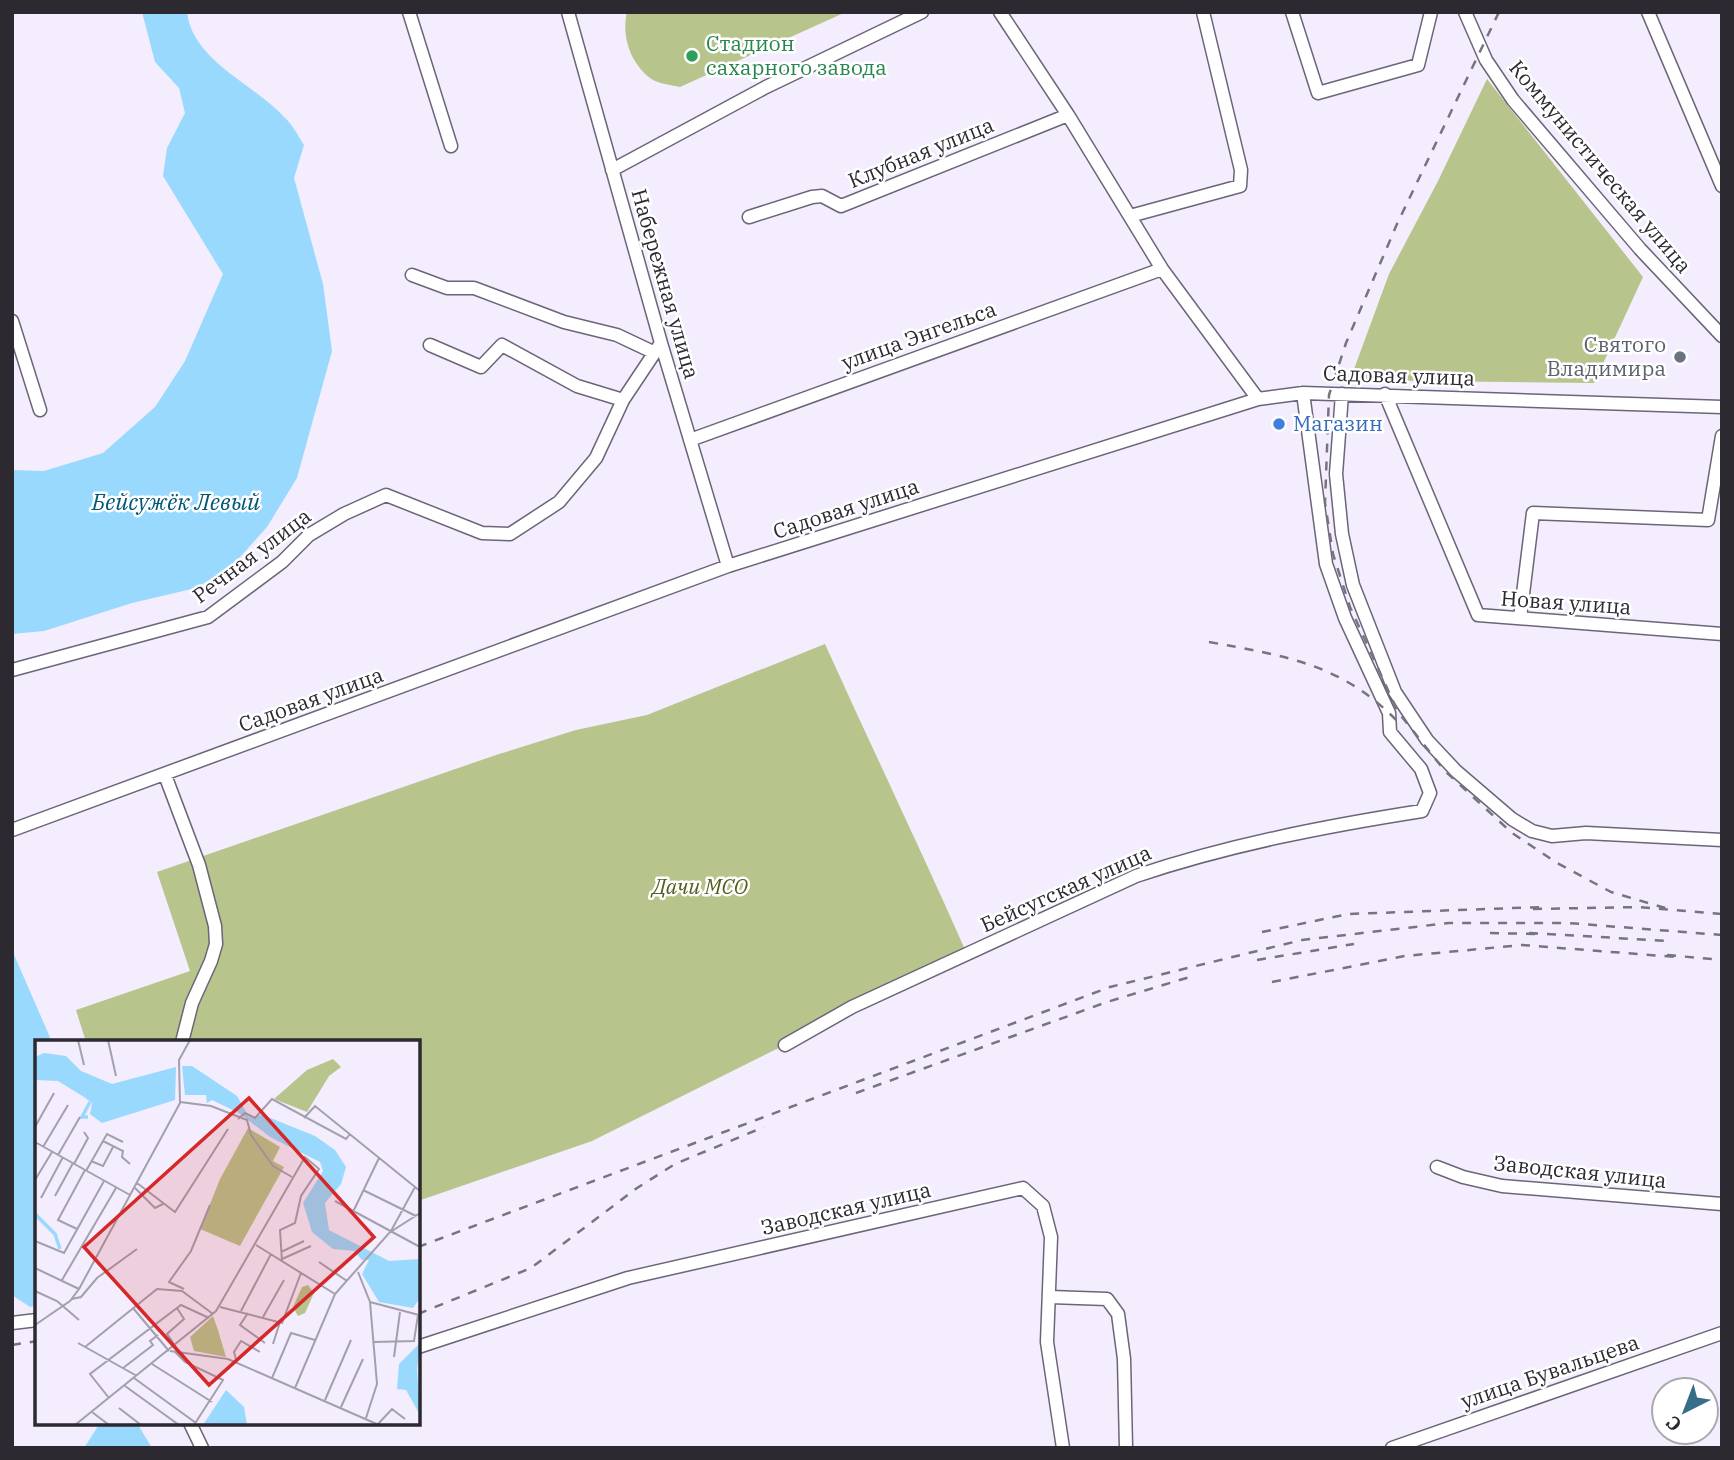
<svg xmlns="http://www.w3.org/2000/svg" width="1734" height="1460" font-family="'IBM Plex Serif',serif">
<style>
.green{fill:#b7c48c}
.water{fill:#99d9fd}
.lines{fill:none;stroke-linecap:round;stroke-linejoin:round}
.minor-casing{stroke:#6c6577;stroke-width:15}
.minor{stroke:#fff;stroke-width:12}
.rail{stroke:#77737f;stroke-width:2.5;stroke-dasharray:9 9;stroke-linecap:butt}
.leisure-dot{fill:#2e9e5b;stroke:#fff;stroke-width:2.5}
.worship-dot{fill:#6b7280;stroke:#fff;stroke-width:2.5}
.shop-dot{fill:#3f7fe0;stroke:#fff;stroke-width:2.5}
.labels{text-anchor:middle;stroke-width:5;stroke-linejoin:round;paint-order:stroke}
.leisure-label{font-size:21px;fill:#27864d;stroke:#fff;text-anchor:start}
.street-label{font-size:21px;fill:#2c2931;stroke:#fff}
.worship-label{font-size:21px;fill:#5b616d;stroke:#fff;text-anchor:end}
.shop-label{font-size:21px;fill:#366cbe;stroke:#fff;text-anchor:start}
.park-label{font-size:21px;font-style:italic;fill:#525d1d;stroke:#fff}
.water-label{font-size:23px;font-style:italic;fill:#015779;stroke:#fff}
.inset-river{fill:none;stroke:#99d9fd;stroke-width:3.5}
.inset-road{fill:none;stroke:#a39fac;stroke-width:2}
.view{fill:#d62828;fill-opacity:0.15;stroke:#d62828;stroke-width:3.5}
.inset-edge{fill:none;stroke:#2c2931;stroke-width:3.5}
</style>
<rect width="100%" height="100%" fill="#f3edfe"/>
<path class="green" d="M627 12H846L680 87C672 85 660 84 653 80 631 65 621 37 627 12Z
M1487 79 1643 277 1594 383 1350 380 1389 274 1438 181Z
M825 644C872 748 921 850 967 954L592 1141 418 1201V1042H86L76 1010 190 971 157 872 496 755 576 730 647 715Z"/>
<path class="water" d="M142 12H187C193 62 255 84 285 118 293 125 298 136 304 145L294 178 323 284 332 351 297 478 267 527 232 566 196 588 132 603 44 631 12 634V470L44 471 103 453 155 407 185 361 223 274 163 176 167 148 185 113 179 88 155 62Z
M12 950 52 1042H37V1305L30 1307 12 1295Z
M100 1423H137L152 1448H84Z"/>
<g class="lines">
<g class="minor-casing">
<path id="minor" d="M409 12 451 146
M568 12 661 343 728 566
M1000 12 1068 115 1162 269 1258 399
M1292 12 1318 93 1418 65 1431 12
M1465 12 1486 60 1513 100 1640 249 1722 336
M1648 12 1722 186
M612 170 766 87 922 12
M1130 216 1240 186 1241 170 1203 12
M749 217 812 197 822 196 841 206 1068 115
M412 275 447 288H474L564 322 617 335 653 352
M12 321 40 410
M430 345 481 367 502 345 577 386 623 400
M1342 394 1336 474 1342 534 1353 585 1395 692 1427 740 1456 771 1512 819 1532 831 1552 836 1586 833 1722 840
M1385 394 1478 615 1722 634
M690 440 1162 269
M1520 618 1533 513 1708 520 1722 436
M12 670 208 617 282 562 309 535 344 514 386 495 482 533 510 534 559 502 596 458 623 400 661 343
M165 775 199 865 215 926 216 944 211 961 192 1003 182 1042
M12 830 728 566 1258 399 1303 393 1722 407
M785 1045 852 1007 1136 876C1228 845 1326 826 1422 811L1430 793 1421 769 1390 732 1389 713 1345 618 1326 564 1303 393
M1437 1167 1463 1177 1502 1186 1722 1204
M1050 1297 1107 1299 1118 1314 1124 1359 1126 1448
M12 1323 37 1320
M418 1347 628 1278 1023 1188 1043 1206 1051 1237 1047 1342 1063 1448
M190 1423 202 1448
M1392 1448 1722 1333"/>
</g>
<use href="#minor" class="minor"/>
<path class="rail" d="M1499 12 1397 224 1346 343 1329 395 1325 503 1333 554 1350 607 1398 712 1445 771 1512 833 1557 863 1611 892 1672 910
M1209 642C1286 656 1343 664 1399 723
M1533 909 1639 907 1722 914
M1262 932 1348 914 1543 907
M1490 933 1536 934
M1529 933 1669 941
M1667 955 1722 960
M1257 960 1354 944
M1272 982 1405 956 1522 945 1676 957
M856 1093 1107 1002 1193 976
M418 1247 1110 987 1302 940 1449 923H1568L1722 935
M418 1314 531 1268 637 1188 675 1164 764 1127
M12 1345 37 1341"/>
</g>
<circle class="leisure-dot" cx="692" cy="56" r="7"/>
<circle class="worship-dot" cx="1680" cy="357" r="7"/>
<circle class="shop-dot" cx="1279" cy="424" r="7"/>
<g class="labels">
<g class="leisure-label">
<text x="706" y="51">Стадион<tspan x="706" dy="24">сахарного завода</tspan></text>
</g>
<g class="street-label">
<text transform="translate(921 153) rotate(-22)" y="7">Клубная улица</text>
<text transform="translate(1600 167) rotate(50)" y="7">Коммунистическая улица</text>
<text transform="translate(665 284) rotate(74)" y="7">Набережная улица</text>
<text transform="translate(919 336) rotate(-20)" y="7">улица Энгельса</text>
<text transform="translate(1399 376) rotate(2)" y="7">Садовая улица</text>
<text transform="translate(846 509) rotate(-18)" y="7">Садовая улица</text>
<text transform="translate(252 556) rotate(-37)" y="7">Речная улица</text>
<text transform="translate(1566 603) rotate(4)" y="7">Новая улица</text>
<text transform="translate(311 700) rotate(-20)" y="7">Садовая улица</text>
<text transform="translate(1066 889) rotate(-24)" y="7">Бейсугская улица</text>
<text transform="translate(1580 1172) rotate(6)" y="7">Заводская улица</text>
<text transform="translate(846 1209) rotate(-13)" y="7">Заводская улица</text>
<text transform="translate(1550 1372) rotate(-19)" y="7">улица Бувальцева</text>
</g>
<g class="worship-label">
<text x="1666" y="352">Святого<tspan x="1666" dy="24">Владимира</tspan></text>
</g>
<g class="shop-label">
<text x="1293" y="431">Магазин</text>
</g>
<g class="park-label">
<text x="700" y="894">Дачи МСО</text>
</g>
<g class="water-label">
<text x="176" y="510">Бейсужёк Левый</text>
</g>
</g>
<g transform="translate(35 1040)">
<rect width="385" height="385" fill="#f3edfe"/>
<path d="M298 19 306 27 294 36 272 72 239 59 272 30ZM213 88 245 107 238 121 249 127 205 206 165 189 185 139ZM273 245 279 253 270 273 263 276 258 267 267 247ZM178 276 183 290 191 317 159 311 155 297Z" fill="#b7c48c"/>
<path d="M9 13 31 16 46 31 77 44 141 27 140 60 67 83 55 74 57 63 49 57 23 41 0 40V17ZM147 26H157L202 56 214 77 228 75 280 96 300 110 311 127 306 144 290 163 294 190 354 221 385 219V258L378 268 344 262 327 234 334 220H327L319 211 298 209 277 192 268 163 288 131 285 122 235 97 204 73 177 60 172 63 171 55H150ZM385 303 382 330 385 375 371 350 362 349 364 324ZM191 350 209 367 212 385H168Z" fill="#99d9fd"/>
<path class="inset-river" d="M53 77H47L55 62M0 174 20 194 25 209"/>
<path class="inset-road" d="M43 0 49 25M73 0 81 36M145 62 176 66 212 80 216 95 238 126 257 137M269 78 280 66 385 151M203 79 210 73 220 78 237 59 311 99 315 94M0 87 19 53M68 101 88 111 87 117 95 124M0 102 95 155M8 107 33 65M23 115 45 77M56 121 68 126 78 107M39 124 53 98 49 92M51 131 72 94 88 102M0 140 17 112M102 143 140 172 193 89M100 148 120 168 128 164M328 150 381 176M20 156 38 123M6 158 28 117M300 161 385 207M318 172 344 118M42 189 23 180 50 130M357 191 385 173M0 201 29 213 69 141M221 205 300 254M246 212 269 201M247 219 276 206M284 222 312 241M0 228 44 249 35 261 0 285M323 232 335 262 342 344 331 378M27 240 81 148M44 249 145 63 144 20 155 0M149 249 134 242 156 211 175 165M0 251 22 261 44 280M37 259 46 257 62 238 102 209M335 262 384 275M185 267 247 283 266 233M98 268 134 311M206 271 236 214M213 273 205 285 230 303M228 277 249 240M339 302 379 301 383 275M43 303 102 336M238 304 245 282M50 307 122 249 147 251 178 274M141 307 132 294 149 279 142 268M135 311 193 319 344 385M140 312 150 322 188 340 159 385M359 317 365 272M202 323 199 312 206 301 225 312M117 324 177 362M88 328 118 305 115 301 123 295M99 338 161 383M237 338 256 293 280 300M90 346 144 385M260 348 300 254 356 191 380 147M74 358 55 334 146 265 174 278M290 360 316 300M306 367 328 319M84 368 106 385M57 372 74 385M343 384 357 369 370 379M40 385 181 271 270 117 284 129 266 156 260 183 245 190 247 221"/>
<path class="view" d="M214 58 339 197 174 345 49 207Z"/>
<rect width="385" height="385" class="inset-edge"/>
</g>
<rect width="1734" height="1460" fill="none" stroke="#2c2931" stroke-width="28"/>
<g transform="translate(1685 1411) rotate(222)"><circle r="33" fill="#ffffff" stroke="#aba9ad" stroke-width="2"/>
<path d="M0-5L12 26L0 18L-12 26Z" fill="#366d88"/>
<text y="-10" font-size="19" font-weight="bold" text-anchor="middle" fill="#2c2931">С</text>
</g>
</svg>
